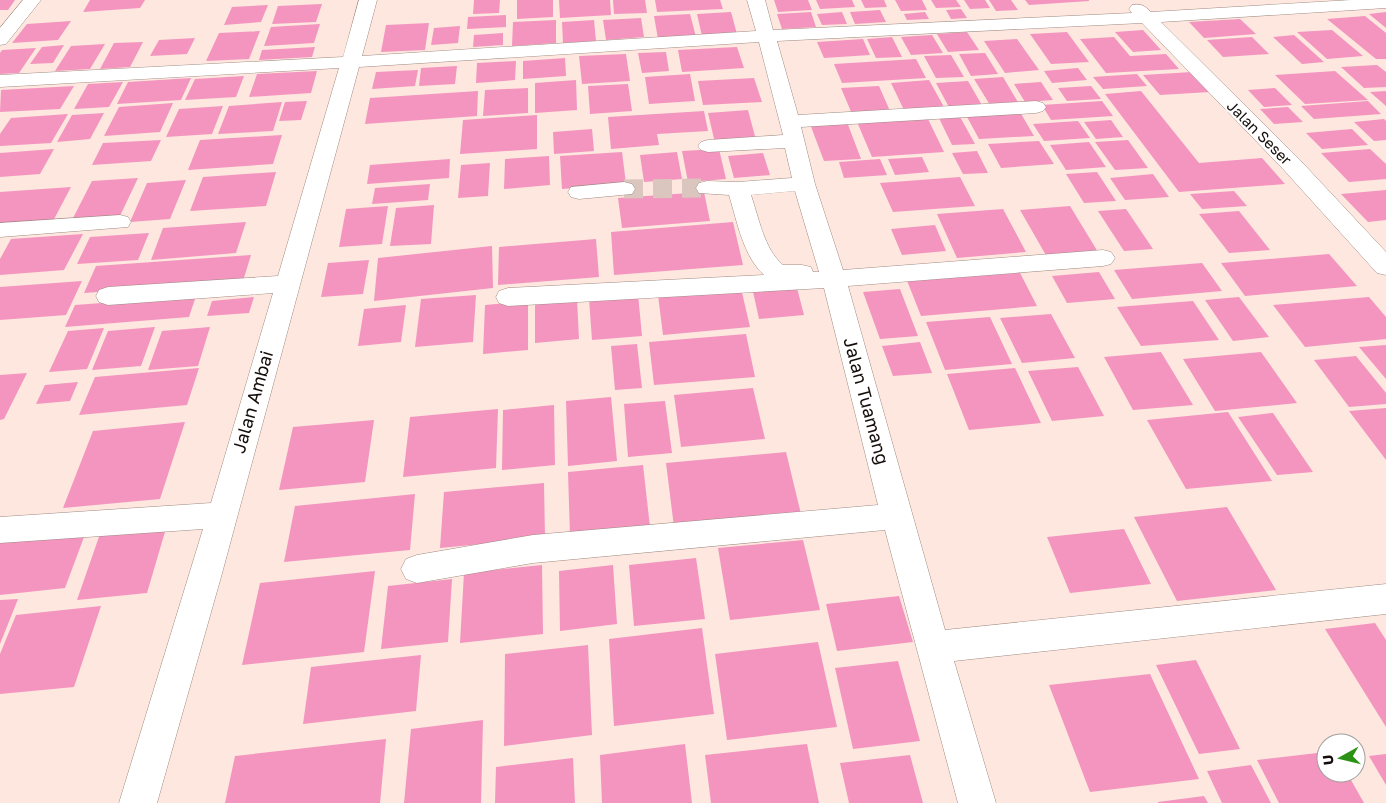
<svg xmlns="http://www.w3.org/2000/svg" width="1386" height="803" font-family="'Golos Text',sans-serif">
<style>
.building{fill:#f395bf}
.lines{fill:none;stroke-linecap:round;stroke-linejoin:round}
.minor-tunnel{stroke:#dbc6bf;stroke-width:19;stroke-dasharray:19 10;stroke-linecap:butt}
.minor-casing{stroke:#9f8b83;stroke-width:1}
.minor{fill:#fff;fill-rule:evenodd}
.labels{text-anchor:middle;stroke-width:4;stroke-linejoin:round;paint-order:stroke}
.far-street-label{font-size:15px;fill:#140d0b;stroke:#fff}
.street-label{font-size:18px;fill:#140d0b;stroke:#fff}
</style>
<rect width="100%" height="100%" fill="#fee7df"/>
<path class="building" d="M0 0H15L8 10H0Z
M90 0H145L140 8 83 12Z
M474 0H500L499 13 473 14Z
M517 0H553V17L517 19Z
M559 0H610L611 15 560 18Z
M613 0H645L647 13 614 14Z
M655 0H720L723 9 657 12Z
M774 0H808L812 10 778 12Z
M816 0H852L855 7 820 9Z
M861 0H884L887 7 865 8Z
M895 0H922L927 10 901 11Z
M931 0H956L961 7 936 8Z
M964 0H985L990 8 970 9Z
M989 0H1011L1018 10 996 11Z
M1025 0H1089V1L1029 5Z
M322 4 316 22 272 24 278 6Z
M268 5 261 22 224 25 232 7Z
M961 9 967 18 951 19 946 10Z
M880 10 886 22 855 24 850 12Z
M731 12 737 34 702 36 697 14Z
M811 12 816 27 782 29 777 14Z
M842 12 847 24 822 25 817 14Z
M925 12 929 19 907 20 904 14Z
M1386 12V28L1369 14Z
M690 14 696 37 658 39 654 16Z
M506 15V27L467 29 468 17Z
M1365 16 1386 33V59H1376L1327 19Z
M641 18 644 37 606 40 603 20Z
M1240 19 1256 34 1204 38 1189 22Z
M556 20V43L512 46 513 22Z
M594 20 596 41 563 43 562 22Z
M71 21 58 40 12 43 27 24Z
M429 23 425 50 381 52 386 25Z
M320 24 314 43 264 46 271 27Z
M460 26 458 43 431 45 434 28Z
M1143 30 1161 50 1133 52 1115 32Z
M1332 30 1363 56 1327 59 1297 32Z
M260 31 249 59 206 61 219 33Z
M967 32 979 50 948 52 937 34Z
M1067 32 1089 62 1051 64 1030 34Z
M503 33V45L473 47 474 35Z
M932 35 943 53 911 55 901 37Z
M1294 35 1324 62 1302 64 1273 37Z
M892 37 902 57 876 58 867 39Z
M1114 37 1130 56 1166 54 1179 69 1106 73 1080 39Z
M1252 37 1269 54 1223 57 1207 40Z
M195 38 187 54 150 56 159 40Z
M863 39 870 55 824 58 817 42Z
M1017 39 1039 70 1005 73 984 41Z
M143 42 130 67 100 69 114 43Z
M105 44 90 69 55 71 71 46Z
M64 45 53 63 30 64 42 47Z
M315 47 312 57 259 60 262 50Z
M737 47 744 68 682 72 678 50Z
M36 48 19 73 0 74V53L2 50Z
M666 52 669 71 642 73 638 53Z
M985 53 998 74 971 76 959 54Z
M626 54 630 81 582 84 579 56Z
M951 55 964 77 936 78 924 56Z
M565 58 566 76 523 79V61Z
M916 59 926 78 842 83 834 64Z
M516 61 515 80 476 83 477 63Z
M1377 65 1386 72V87L1364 88 1341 67Z
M457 66 455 84 419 86 421 68Z
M1078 68 1087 80 1052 83 1044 71Z
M418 70 415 86 372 89 376 72Z
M317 71 311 93 249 97 257 74Z
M1335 71 1368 100 1305 104 1275 75Z
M1192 72 1210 92 1160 95 1143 75Z
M690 74 695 101 649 104 645 77Z
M1137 74 1147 86 1103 89 1093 77Z
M244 76 236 97 185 100 195 79Z
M1003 77 1019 104 990 105 974 79Z
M191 78 181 100 117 104 128 82Z
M754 78 762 102 703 105 698 81Z
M576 80 577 110 535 113V83Z
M929 80 944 107 904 110 891 83Z
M968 81 983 107 950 109 936 83Z
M123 82 109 107 74 109 88 84Z
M1041 82 1053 100 1025 102 1014 84Z
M628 84 632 111 590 114 588 86Z
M74 86 60 109 0 112 1 90Z
M879 86 890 111 852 114 841 88Z
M1091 86 1101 99 1067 101 1058 88Z
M528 88V113L483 116 485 90Z
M1275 88 1292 105 1264 107 1248 90Z
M478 91 477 116 365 124 370 98Z
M1141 91 1199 163 1262 158 1285 184 1179 192 1105 94Z
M1386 91V106L1370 92Z
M307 101 301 120 279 121 285 102Z
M1102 101 1113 116 1051 120 1042 105Z
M1368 101 1381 114 1314 119 1301 106Z
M282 102 273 131 218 134 229 106Z
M173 103 160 132 104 136 119 107Z
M223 106 212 134 166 137 179 109Z
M1288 107 1303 122 1274 124 1260 109Z
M748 110 756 140 715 143 708 113Z
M704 111 708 131 657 134 659 145 611 149 608 117Z
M1020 112 1034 136 979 139 966 115Z
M104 113 90 139 57 142 72 115Z
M68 114 51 143 0 146V134L11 118Z
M537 115V149L460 154 463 120Z
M959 115 975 144 952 145 938 116Z
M927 117 944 152 872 157 857 122Z
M1384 119 1386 121V140L1374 141 1354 122Z
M1111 120 1123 137 1096 139 1084 122Z
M1078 121 1090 138 1044 141 1033 124Z
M847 122 861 159 824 161 810 124Z
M592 129 594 151 554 154 553 132Z
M1352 129 1368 145 1322 149 1306 133Z
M282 135 273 164 188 170 200 140Z
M161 140 151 161 92 165 103 143Z
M1128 140 1148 168 1115 170 1095 142Z
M1039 141 1054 164 1001 168 988 144Z
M1089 142 1106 167 1066 170 1050 145Z
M54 149 40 174 0 177V153Z
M719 149 726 179 688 182 682 151Z
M1370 149 1386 164V179L1349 182 1321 153Z
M977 151 988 173 963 174 952 153Z
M622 152 626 184 562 189 560 156Z
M677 152 682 179 644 182 640 155Z
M763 153 770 175 734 178 728 156Z
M549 156 550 185 504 189 505 159Z
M922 157 929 172 895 175 888 159Z
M450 159 449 178 367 184 370 165Z
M880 159 887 175 844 178 839 162Z
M490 163 488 196 458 198 461 165Z
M276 172 266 206 190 211 203 177Z
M1097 172 1116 201 1084 203 1066 174Z
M1153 174 1169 197 1125 200 1110 178Z
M960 177 975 206 893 212 880 183Z
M138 178 119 218 71 222 92 181Z
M186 180 170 219 130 222 147 183Z
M430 184 428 200 372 204 375 188Z
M71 187 52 223 0 227V192Z
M1386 190V220L1368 222 1341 194Z
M1234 191 1247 206 1202 209 1190 194Z
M704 192 710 221 622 228 618 198Z
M434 205 431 244 390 246 396 208Z
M388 206 382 244 339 247 346 209Z
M1070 206 1098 252 1047 257 1020 210Z
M1003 209 1026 252 957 258 937 214Z
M1126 209 1153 249 1124 251 1098 211Z
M1239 211 1270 250 1229 253 1199 214Z
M246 222 236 253 151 260 163 228Z
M733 222 743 265 614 275 611 232Z
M935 225 946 251 902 255 891 229Z
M149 233 138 260 77 264 90 237Z
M83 234 64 270 0 275V259L11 239Z
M596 239 599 277 498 285 499 247Z
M492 246 493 288 374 301 378 258Z
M1329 254 1357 286 1245 296 1221 263Z
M251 255 243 281 84 293 96 266Z
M369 260 363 294 321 297 328 263Z
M1202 263 1222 291 1132 299 1114 270Z
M1018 269 1037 306 921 316 906 278Z
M1099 272 1115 299 1067 303 1052 276Z
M82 281 66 315 0 320V287Z
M796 284 804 315 759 319 752 287Z
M741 288 750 327 663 335 658 295Z
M900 289 918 336 880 339 863 292Z
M638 294 642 336 592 340 589 299Z
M476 295 473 342 415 347 421 299Z
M196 296 189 317 65 327 75 305Z
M254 297 249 313 207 316 212 301Z
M1239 297 1269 337 1233 341 1205 300Z
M1369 297 1386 317V339L1305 347 1273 305Z
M577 299 579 339 535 343V303Z
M528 301V350L483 354 485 305Z
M1193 301 1219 340 1141 346 1117 307Z
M406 305 401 342 358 346 364 309Z
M1051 314 1075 358 1022 363 1000 318Z
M990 317 1012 364 945 370 926 322Z
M155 327 141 366 92 370 108 331Z
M210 327 198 366 148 370 162 331Z
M104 328 87 369 49 372 68 331Z
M746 334 755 377 654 385 649 342Z
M920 342 932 373 893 376 882 346Z
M637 344 642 388 615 390 611 346Z
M1386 345V379L1359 347Z
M1161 352 1193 405 1133 410 1104 357Z
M1261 352 1297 403 1215 411 1183 359Z
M1356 356 1386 393V404L1349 407 1314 360Z
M1078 367 1104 416 1052 421 1028 371Z
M199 368 187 405 79 415 95 377Z
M1015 368 1041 423 969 430 947 374Z
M27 373 4 419 0 420V375Z
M78 382 70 401 36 404 45 385Z
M753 388 765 439 681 447 674 395Z
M611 397 617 461 568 466 566 401Z
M665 401 672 453 628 457 624 404Z
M554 405 555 465 502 470 503 410Z
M1386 408V460L1349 411Z
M498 409 496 468 403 477 410 417Z
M1228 412 1272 481 1186 489 1147 420Z
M1273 413 1313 472 1277 475 1238 417Z
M374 420 365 482 279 490 293 427Z
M185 422 160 499 63 508 93 431Z
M786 452 801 514 674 527 666 463Z
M643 465 650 527 570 535 568 472Z
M544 483 545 538 440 548 444 492Z
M415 494 410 550 284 562 295 506Z
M1227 507 1276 590 1177 601 1134 517Z
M167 525 147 593 77 600 101 531Z
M87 529 65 588 0 595V538Z
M1124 529 1151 584 1070 593 1047 537Z
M803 540 820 610 730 620 718 548Z
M696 558 705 619 634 626 629 565Z
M542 565 543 634 460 643 464 573Z
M613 565 617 624 560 631 559 571Z
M375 571 364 652 242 665 260 583Z
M452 579 448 642 381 649 388 586Z
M899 596 913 642 837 651 826 604Z
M18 599 0 644V600Z
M101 606 74 687 0 694V654L16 615Z
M1375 623 1386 640V727L1325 629Z
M702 628 714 714 614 726 609 639Z
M818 642 837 727 727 740 715 654Z
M588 645 592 735 504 746 505 654Z
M421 655 416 711 303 724 311 667Z
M1196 660 1240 749 1199 754 1156 665Z
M898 661 920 741 853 749 835 668Z
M1150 674 1199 779 1090 792 1049 685Z
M483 720 481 803H404L411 729Z
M386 739 380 803H225L235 756Z
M685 744 692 803H602L600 755Z
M807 744 819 803H711L705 755Z
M1326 752V773H1347L1364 803H1279L1257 760Z
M1386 754V785L1369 756Z
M910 755 923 803H849L840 763Z
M573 758 575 803H495L496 767Z
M1251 765 1271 803H1222L1207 771Z
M1204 796 1208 803H1158V802Z"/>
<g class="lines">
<path class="minor-tunnel" d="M624 189 707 188"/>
<g class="minor-casing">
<path id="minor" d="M23 0H41L6 44 0 45V28Z
M359 0H377L362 56 756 31 747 0H765L773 30 1132 13 1129 9 1132 5C1141 3 1145 6 1151 12L1351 0H1386V8L1161 22 1299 159 1386 252V275L1377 273 1283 169 1142 23 777 41 798 115 1036 101 1043 103 1046 107 1043 111 1036 113 801 127 815 184 843 270 1103 250 1111 252 1115 258 1111 264 1103 266 848 286 945 630 1386 584V614L954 661 996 803H958L885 530 533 563 417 583 406 579 401 569 406 559 417 555 533 535 878 505 824 288 508 306 499 303 496 297 499 291 508 288 764 275C743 256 737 221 729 195L699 193 696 188 699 183 707 181 738 182 792 178 785 148 708 152 701 150 698 146 701 142 708 140 783 135 759 42 359 67 221 577 157 803H119L203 529 0 543V517L211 503 273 293 108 305 99 302 96 296 99 290 108 287 278 276 339 68 0 87V75L343 57ZM795 191 819 272H813L811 267 802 265H783C764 249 759 218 751 195Z
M624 182 632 184 635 189 632 194 579 199 571 197 568 192 571 187Z
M120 215 128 217 131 222 128 227 0 237V223Z"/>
</g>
<use href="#minor" class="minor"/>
</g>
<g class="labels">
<g class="far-street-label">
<text transform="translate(1259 133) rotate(45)" y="5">Jalan Seser</text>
</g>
<g class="street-label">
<text transform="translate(866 401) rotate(75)" y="6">Jalan Tuamang</text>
<text transform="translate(253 402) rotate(-74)" y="6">Jalan Ambai</text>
</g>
</g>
<g transform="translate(1341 758) rotate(262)"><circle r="24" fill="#ffffff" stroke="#a19e9d"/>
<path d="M0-4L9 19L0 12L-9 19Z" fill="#2c9215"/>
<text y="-8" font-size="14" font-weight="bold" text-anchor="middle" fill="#140d0b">U</text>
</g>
</svg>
